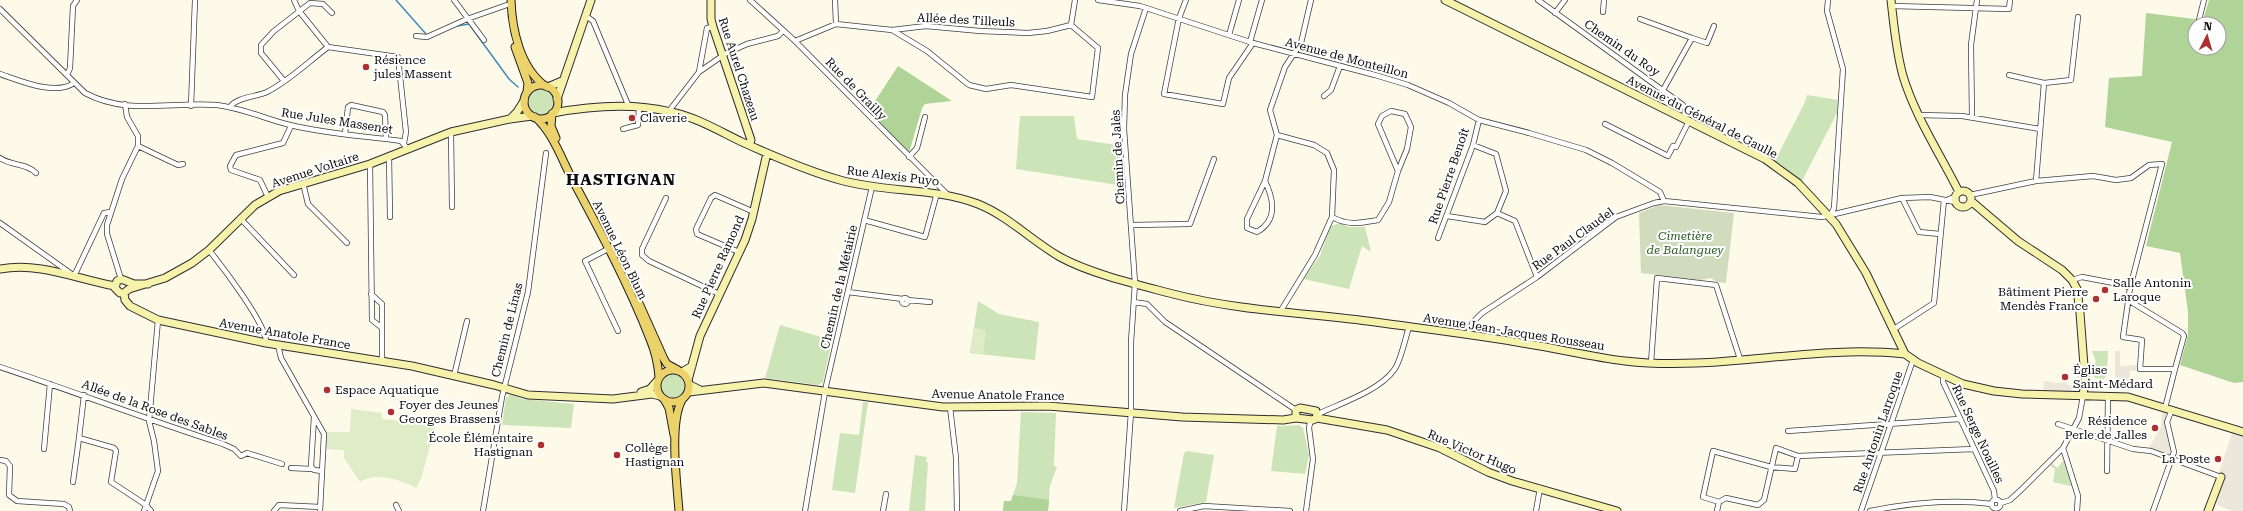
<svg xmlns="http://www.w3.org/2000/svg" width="2243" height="511" font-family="'Roboto Serif',serif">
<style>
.green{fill:#cde4b8}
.forest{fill:#b0d398;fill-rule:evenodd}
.cemetery{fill:#d1dcbe}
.pitch{fill:#deecc8}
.plaza{fill:#ebe8db}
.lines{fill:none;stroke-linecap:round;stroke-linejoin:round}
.stream{stroke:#4188c0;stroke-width:1.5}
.street-casing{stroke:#3e3e3e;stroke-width:6}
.secondary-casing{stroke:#2d2d2d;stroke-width:9}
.primary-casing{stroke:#1c1c1c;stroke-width:9}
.street{stroke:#fff;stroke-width:4.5}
.secondary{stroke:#f7f2ab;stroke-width:7}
.primary{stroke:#ecd26b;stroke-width:7}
.poi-dot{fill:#ad3031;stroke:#fff;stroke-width:1.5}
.labels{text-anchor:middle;stroke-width:4;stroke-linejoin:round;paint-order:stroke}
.street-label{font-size:12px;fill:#0b0b0b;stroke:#fff}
.poi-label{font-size:12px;fill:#0b0b0b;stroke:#fff;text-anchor:start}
.park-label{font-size:12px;font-style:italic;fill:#2b5b22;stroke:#fff}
.district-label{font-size:16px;font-weight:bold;letter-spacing:1px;fill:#0b0b0b;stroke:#fff}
</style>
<rect width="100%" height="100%" fill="#fdfaea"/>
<path class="green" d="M528 102a13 13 0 1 1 26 0a13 13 0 1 1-26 0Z
M1807 95 1838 100 1837 113 1801 183 1775 161 1805 102Z
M1020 116H1074L1077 139 1117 145 1121 144 1124 186 1016 169Z
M1340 223 1349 227H1365L1371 252 1362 246 1349 289 1303 279 1320 256 1330 226Z
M978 301 999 314 1039 322 1035 360 970 353Z
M780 325 832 340 823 382 818 385 765 378Z
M2092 351H2108L2107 374 2104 379 2095 378 2090 366 2096 362Z
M661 386a12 12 0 1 1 24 0a12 12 0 1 1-24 0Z
M511 394 522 399 574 404 571 428 502 425 506 398Z
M863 402H868L855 493 832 490 840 433 859 435Z
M1021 412 1056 413 1054 466 1057 467 1050 486 1048 511H1003L1004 501H1011L1017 483Z
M1299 425 1303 428 1309 455 1305 474 1271 471 1277 426Z
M1187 451 1214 455 1206 502 1174 508 1184 453Z
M915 455 927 457 926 462H928L925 511H909Z
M2064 460 2074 487 2053 482 2055 469 2050 465 2052 463 2057 468Z"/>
<path class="forest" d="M2209 0H2243V382L2234 383 2180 365 2188 335V312L2180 253 2146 246 2172 142 2105 127 2109 78 2142 76 2146 13 2203 20ZM2195 24H2219V48H2195Z
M898 66 952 101 925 104 922 108 909 153 868 112Z
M1013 495 1049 500 1048 511H1003L1004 501H1011Z"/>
<path class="cemetery" d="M1659 205 1734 213 1726 283 1717 282 1711 278 1700 280 1641 273 1639 213Z"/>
<path class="pitch" d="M974 328 986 330 983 354 970 352Z
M351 409 382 413V419L436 424 421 479 416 488C402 480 375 471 360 482L344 458V450L325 449 326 432H350Z"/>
<path class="plaza" d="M2115 351H2120V366L2137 365 2136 371H2130V390L2123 379 2115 383Z
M2077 376H2080L2079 381H2081L2079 394 2043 392 2044 381 2056 383 2066 382 2067 385H2071L2073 381 2077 380Z
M2162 410 2165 411 2174 452 2172 459 2148 449 2161 427Z
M2235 432 2243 434V511H2232L2213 503 2224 475 2219 473 2232 433Z"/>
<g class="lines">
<path class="stream" d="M396 0 426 34
M457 26 469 24 509 79 518 87"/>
<g class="street-casing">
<path id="street" d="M294 0 299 11 328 47
M454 0 484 40
M750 0 795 41 947 194
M835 0 836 24
M1098 0 1140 6 1253 43 1375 75 1408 85 1449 103 1479 120 1529 133 1586 150 1612 163 1660 192 1664 201
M1186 0 1179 18 1164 94 1223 104 1229 78 1253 43
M1538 0 1683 105 1685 109 1684 119
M1828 0 1827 11 1843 69 1834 208 1830 216
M1892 6 2009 9 2010 0
M0 9 85 93C128 116 172 101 217 105 242 108 266 119 290 125 326 134 365 136 401 141L407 148
M1603 12 1604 0
M1555 13 1565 0
M586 16 593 21 629 107
M1640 19 1692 38 1663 90
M2199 20 2204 0
M892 30 927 51 969 85 986 89 1011 85 1092 97 1098 48 1071 25
M1229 35 1239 0
M416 36 427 37 467 19 507 5
M1692 38 1707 43 1714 26
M795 41 836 24 892 30 926 26 980 31 1028 33 1047 31 1071 25 1075 0
M1250 42 1262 0
M328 47 398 57 406 132 404 143
M699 72 725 54 747 44 778 36 783 31
M0 74C21 81 55 96 74 83
M67 75 70 68 73 6 77 0
M2009 75 2044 83
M284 81 261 53V45L274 31 310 3 323 4 332 13
M1324 96 1331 90 1340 66
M191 106 195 0
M230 107C237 97 256 97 267 92 289 81 308 62 328 47
M669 111 699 72 707 28 713 27
M1919 115 1962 116 2040 129
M1972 117 1971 45 1977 0
M1605 124 1668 156 1673 146 1676 147 1689 121
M623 129 638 125 639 108
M451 132 452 207
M345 134 348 107 351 105 383 112 385 115 386 139
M138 146 178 165 183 164
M389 156 390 217
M909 157 917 148 925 117
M0 158C11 166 27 163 36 173
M370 164 372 320 382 328V362
M1265 181C1274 200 1278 220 1257 232L1247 228V219L1265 181 1277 135
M2036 181 2044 83 2071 80 2078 17
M303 183 308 204 347 243
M1970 195 2036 181 2093 176 2116 180 2131 178 2149 165 2162 164 2130 288 2123 337 2142 340 2140 369H2175L2165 408
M268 197 260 180 231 170 230 166 236 155 283 143 291 126
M666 198 642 249V255L649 261 719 294
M1902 198 1919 232 1940 234
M1947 200 1954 197
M1497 213 1515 221 1537 277
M1447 216 1485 222 1497 213 1506 191 1496 154 1473 145
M1332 217C1348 226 1361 223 1378 220L1389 202 1398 171 1407 149 1411 127 1405 114 1391 111 1382 116 1378 124 1398 171
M240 218 294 275
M864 220 925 237 937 193
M0 223 73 275 76 272 104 213 111 212
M1132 225 1190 224 1214 159
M1438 238 1473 145 1479 120
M209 250C221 265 268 326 266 343
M610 251 608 249 585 261 618 331
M739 252 697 234 696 229 711 198 715 195 754 212
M121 279 107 234V225L122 179 138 146V136L127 117 125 104
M2072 280 2082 277 2124 285 2130 288
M848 292 903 299
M371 294 382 304V328
M902 301a3 3 0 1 1 6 0a3 3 0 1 1-6 0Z
M907 300 930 302
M2128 300 2182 333 2184 336 2175 369
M1134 302 1147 304 1165 322 1296 410
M1280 312 1315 255 1332 217 1334 170 1327 153 1314 145 1277 135 1270 110 1285 67 1301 43 1311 0
M1894 329 1934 303 1944 200
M1467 335 1473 322 1482 313 1537 277 1616 217 1654 203 1664 201 1822 217 1902 198 1930 197 1955 202
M278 345 281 358 324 434 320 511
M1651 363 1657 278 1716 285 1740 359
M0 367C75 392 148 420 223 444L234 449 241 456 247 453 282 464
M454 376 467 321
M1943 376V382L1994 491 1995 500
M84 395 79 438 114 448 116 451 111 482 146 505 151 511
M950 407 956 458 957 511
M1318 414C1341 403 1379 391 1394 370 1401 361 1405 339 1409 327
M314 417 311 466 314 470 322 471
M2058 424 2133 449 2151 451 2221 477
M1788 431 1959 419
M2063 448 2078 496 2077 511
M44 449 50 384
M0 460 6 461 10 466 9 495 17 501 64 504 69 507 70 511
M291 468 312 469
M2107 471 2108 397
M73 482 79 438
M1991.5 504a4.5 4.5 0 1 1 9 0a4.5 4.5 0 1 1-9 0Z
M1719 502 1703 497 1713 451 1771 467 1795 469 1798 456
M2001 503 2010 500 2022 489 2063 448 2079 418 2083 396
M396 505 399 511
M144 511 158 471 154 441 149 421 158 320
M274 511 279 505 320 507
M483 511 502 397 528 292 546 153
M805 511 826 386 872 187
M883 511 886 494
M1124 511 1131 412V342L1135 283 1124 129 1125 95 1131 54 1146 8
M1180 511 1204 506 1290 511
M1306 511 1313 459 1309 428 1310 423 1313 420
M1536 511 1540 488
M1717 511 1719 502 1726 498 1758 505 1764 500 1776 448 1798 456 1974 449
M1861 511 1913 360
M1870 511C1910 503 1951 499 1992 504
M2153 511 2174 452 2167 422 2172 409"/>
</g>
<g class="secondary-casing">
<path id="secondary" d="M711 0V19L713 27 751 140 749 145
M1445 0 1765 159 1798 183 1836 224 1866 273 1905 354 1918 363 1963 384 1994 391 2022 394 2128 397 2243 432
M1891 0C1894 26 1896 51 1903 76 1915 116 1940 154 1959 192
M548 87 562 81
M557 99 591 0
M553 113C590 106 634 103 671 112 696 117 719 131 742 142 773 156 807 171 840 180 885 193 934 187 978 204 1008 216 1032 241 1060 257 1091 274 1139 285 1173 294 1239 311 1308 313 1375 322 1426 329 1477 335 1528 344 1560 349 1592 357 1625 361 1718 372 1812 344 1905 354
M510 119 517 112 524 101
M1955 199a8 8 0 1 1 16 0a8 8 0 1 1-16 0Z
M1971 201 2018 241 2062 270 2072 280 2077 289 2080 313 2085 379 2083 396
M0 269C41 262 76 279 115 286
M148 284H134L121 279 117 281 115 288 120 293H124L129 289 165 278 192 263 209 250 255 205 279 191 370 164 451 132 510 119 532 116
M124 293 125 300 130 306 158 320 266 343 412 366 494 385 528 395 613 399 652 394 660 396
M682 372 692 366
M688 380 700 336 745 240 752 219 767 153
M690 385 700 390
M641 392 650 389 657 381
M689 392 764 383 943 407 1048 406 1182 417 1283 420 1296 418 1313 420 1317 418
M1296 418V410L1300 408 1316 411 1317 418
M1317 418 1387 430 1440 448 1488 472 1512 481 1617 511
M2208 511 2221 477"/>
</g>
<g class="primary-casing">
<path id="primary" d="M511 0C512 30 520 67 545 86
M515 47 528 83 527 92
M524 102a17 17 0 1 1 34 0a17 17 0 1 1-34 0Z
M552 114 551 126 556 138
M535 117C552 132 561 157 571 177 599 229 628 283 650 339 655 351 658 364 659 377
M638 301 664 359 667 364 678 370
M657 386a16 16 0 1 1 32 0a16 16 0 1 1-32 0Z
M664 399 669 408 674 435
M679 511C677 484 669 423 682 400"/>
</g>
<use href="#street" class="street"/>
<use href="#secondary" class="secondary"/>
<use href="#primary" class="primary"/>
</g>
<g class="poi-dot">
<circle cx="366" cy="67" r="4"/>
<circle cx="632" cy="118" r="4"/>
<circle cx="2105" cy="290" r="4"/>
<circle cx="2096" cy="299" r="4"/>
<circle cx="2065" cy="377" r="4"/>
<circle cx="327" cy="390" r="4"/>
<circle cx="391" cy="412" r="4"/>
<circle cx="2155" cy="428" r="4"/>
<circle cx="541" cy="445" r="4"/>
<circle cx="617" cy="455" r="4"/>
<circle cx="2218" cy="459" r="4"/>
</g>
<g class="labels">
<g class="street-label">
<text transform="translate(966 20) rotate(3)" y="4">Allée des Tilleuls</text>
<text transform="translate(1622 48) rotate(35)" y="4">Chemin du Roy</text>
<text transform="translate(1347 58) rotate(15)" y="4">Avenue de Monteillon</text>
<text transform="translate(739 69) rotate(72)" y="4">Rue Aurel Chazeau</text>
<text transform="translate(856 89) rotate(46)" y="4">Rue de Grailly</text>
<text transform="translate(1702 117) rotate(27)" y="4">Avenue du Général de Gaulle</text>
<text transform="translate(337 121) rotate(9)" y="4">Rue Jules Massenet</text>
<text transform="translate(1118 157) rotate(-93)" y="4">Chemin de Jalès</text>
<text transform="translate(315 170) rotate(-18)" y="4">Avenue Voltaire</text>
<text transform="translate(893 176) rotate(7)" y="4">Rue Alexis Puyo</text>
<text transform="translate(1449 176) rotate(-71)" y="4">Rue Pierre Benoît</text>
<text transform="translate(1573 239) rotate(-36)" y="4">Rue Paul Claudel</text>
<text transform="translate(620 250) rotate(64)" y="4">Avenue Léon Blum</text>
<text transform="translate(718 267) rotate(-66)" y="4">Rue Pierre Ramond</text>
<text transform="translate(839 287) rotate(-77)" y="4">Chemin de la Métairie</text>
<text transform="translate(507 330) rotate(-76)" y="4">Chemin de Linas</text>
<text transform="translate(1514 332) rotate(9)" y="4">Avenue Jean-Jacques Rousseau</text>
<text transform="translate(285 334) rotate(10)" y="4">Avenue Anatole France</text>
<text transform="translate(998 395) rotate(1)" y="4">Avenue Anatole France</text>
<text transform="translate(155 410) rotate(20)" y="4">Allée de la Rose des Sables</text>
<text transform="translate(1878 432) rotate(-71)" y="4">Rue Antonin Larroque</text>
<text transform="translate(1978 434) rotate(65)" y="4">Rue Serge Noailles</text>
<text transform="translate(1472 452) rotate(23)" y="4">Rue Victor Hugo</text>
</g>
<g class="poi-label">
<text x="374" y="64">Résience<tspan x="374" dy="14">jules Massent</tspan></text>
<text x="640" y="122">Claverie</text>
<text x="2113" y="287">Salle Antonin<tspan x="2113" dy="14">Laroque</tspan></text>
<text x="2088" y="296" text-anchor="end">Bâtiment Pierre<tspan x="2088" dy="14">Mendès France</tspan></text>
<text x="2073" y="374">Église<tspan x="2073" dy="14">Saint-Médard</tspan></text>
<text x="335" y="394">Espace Aquatique</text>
<text x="399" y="409">Foyer des Jeunes<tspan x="399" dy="14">Georges Brassens</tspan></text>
<text x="2147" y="425" text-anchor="end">Résidence<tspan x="2147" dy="14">Perle de Jalles</tspan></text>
<text x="533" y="442" text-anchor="end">École Élémentaire<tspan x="533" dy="14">Hastignan</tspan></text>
<text x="625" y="452">Collège<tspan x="625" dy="14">Hastignan</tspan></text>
<text x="2210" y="463" text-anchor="end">La Poste</text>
</g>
<g class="park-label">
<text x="1685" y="240">Cimetière<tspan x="1685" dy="14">de Balanguey</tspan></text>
</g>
<g class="district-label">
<text x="621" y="185">HASTIGNAN</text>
</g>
</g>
<g transform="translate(2207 36) rotate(5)"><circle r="19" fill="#ffffff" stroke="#9d9d9d"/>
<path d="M0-3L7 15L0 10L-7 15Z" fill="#ad3031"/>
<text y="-6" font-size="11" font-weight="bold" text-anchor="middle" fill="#0b0b0b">N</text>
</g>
</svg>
